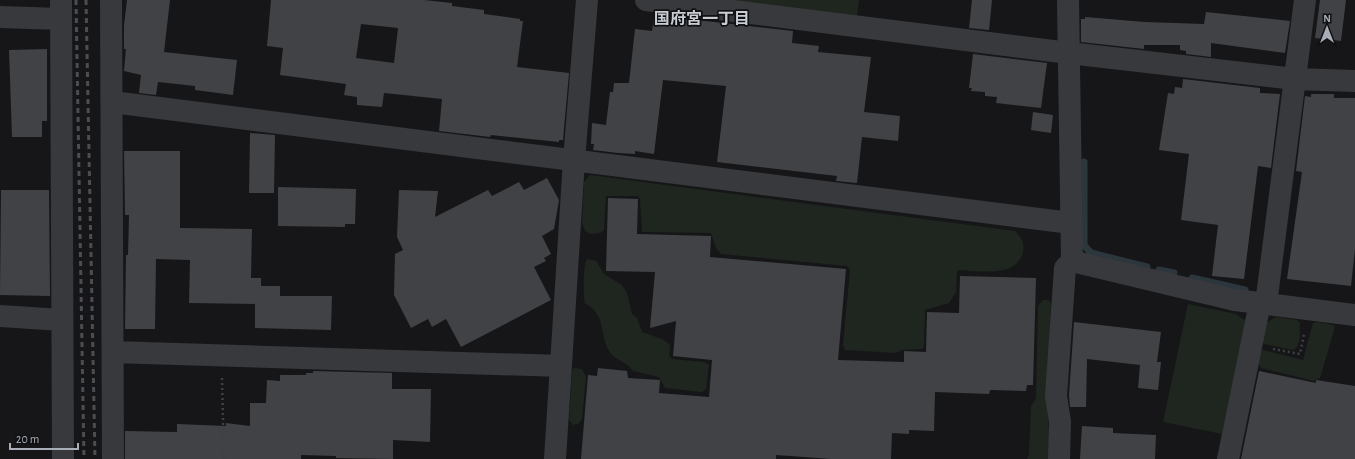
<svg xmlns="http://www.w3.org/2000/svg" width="1355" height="459" font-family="'Alegreya Sans','Noto Sans JP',sans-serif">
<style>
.green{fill:#1e261f}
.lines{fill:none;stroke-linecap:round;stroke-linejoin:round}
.stream{stroke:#2c363d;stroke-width:7}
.building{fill:#404245;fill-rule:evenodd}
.path{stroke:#3d4044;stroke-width:2.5;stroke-dasharray:2 3;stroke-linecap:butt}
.street{stroke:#37393d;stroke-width:22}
.rail{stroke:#4a4d52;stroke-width:3;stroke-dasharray:5 4;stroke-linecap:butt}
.labels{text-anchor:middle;stroke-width:3.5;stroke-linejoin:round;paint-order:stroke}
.neighbourhood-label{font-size:16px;font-weight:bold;fill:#c9cdd4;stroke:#111113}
</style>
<rect width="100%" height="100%" fill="#161618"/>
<path class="green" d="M723 0H859L857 17Z
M590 175 1015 231C1021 237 1025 243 1023 252 1017 278 980 271 961 270L957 271 956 292 949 303 925 310 924 347 922 349 902 350 896 353 845 350 843 345 850 270 847 266 721 254 716 248 711 233 642 232 640 199 638 196H606L604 230 600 233 590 234 585 231 582 223 584 182Z
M587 259 596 261 604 274 622 285 627 293 632 314 637 318 642 332 662 339 670 345 669 356 672 359 704 362 709 365 706 389 702 392 665 388 659 377 633 371C628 362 615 361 609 351 598 331 608 318 585 303 583 296 583 265 587 259Z
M1043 300H1049L1051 304 1047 398 1050 459H1027L1029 455 1031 407 1036 398 1038 306Z
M1188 304 1236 314 1246 321 1222 434 1163 422Z
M1276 317 1297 320 1300 323C1299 333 1302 343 1294 350L1264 344 1262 341 1266 323Z
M1318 322 1333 325 1335 327 1320 378 1314 381 1261 368 1258 363 1260 352 1263 350 1303 360 1313 323Z
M574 368 582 369 586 377 582 419 578 424 573 425 569 420 572 370Z"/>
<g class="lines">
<path class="stream" d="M1084 162V245L1091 253 1147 267
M1159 270 1174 273
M1192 278 1245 290"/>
</g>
<path class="building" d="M127 0H170L164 52 237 60 233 95 195 90V86L158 82 156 95 139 93 141 75 124 71 126 49H124V25Z
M271 0H424L452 3V6L484 10V14L520 19V21H523L517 67 569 73 563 140H559V142L491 135 490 137 439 131 442 99 384 93 382 107 357 105V97L344 95 346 84 280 75 283 48 267 46ZM361 24 398 28 394 63 356 58Z
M972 0H992L989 30 969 28Z
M1320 0H1346L1341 41 1315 38Z
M1206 12 1290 21 1285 53 1211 43V57L1186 54V51L1180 50V45H1144V49L1081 42V19H1085V17L1145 22 1204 24Z
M654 15 793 31 792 43 819 46 818 52 871 57 864 112 900 116 898 141 862 137 857 183 836 181 837 176 717 162 726 86 663 80 654 154 635 151V154L618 153 593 150 594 144H591L592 123 606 125 610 92H613L614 83H629L635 29 652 31Z
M47 49V121H42V137H12L9 50Z
M973 54 1047 63 1041 108 996 103 997 97 985 96V92L971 91 972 88H969Z
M1183 79 1260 88V93L1280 94 1271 168 1258 166 1244 279 1212 276 1218 225 1181 220 1189 154 1159 150 1168 93 1174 94 1175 87 1182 88Z
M1311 94H1334V98H1355V249L1351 286 1287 279 1302 172 1296 171 1305 96 1311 97Z
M1033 112 1053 115 1051 133 1031 130Z
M250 133 275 135 274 193H249Z
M124 151H180V228L252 229 251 278H261V286H280V296H332L331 330 255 328V304L189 303 190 260 156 259 155 329H125L126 255H128L129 215H125Z
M547 178 559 200 554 229 542 236 551 254 544 258 546 261 534 267 551 300 461 347 446 319 432 327 428 319 411 328 394 295 395 254 403 250 397 237 399 190 438 191 435 217 488 190 492 196 519 182 524 190Z
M278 187 356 189 355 224H345V227L278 226Z
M1 190H49L50 296 0 295Z
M608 198 638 199 637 234 711 236 710 257 846 269 838 360 904 362V351L926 352 927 312 959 313 960 276 1036 278 1033 385H1027L1026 391 990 390 989 394 935 392 934 431 909 430V434L892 433 891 459H832L776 455V459H581L588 375 597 376 598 368 627 371 628 378 660 380 659 393 709 397 712 360 673 356 676 321 650 328 655 272 606 271Z
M1074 322 1161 332 1157 362H1161L1158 390 1138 388 1140 365 1087 359 1086 407H1070L1069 395Z
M313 371 392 373V389H431L430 442 393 440V459L336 458V456L301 455V459H125V431L177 432V424L226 426V423L250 426V403H266L267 380 280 381V375H306V373H313Z
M1259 371 1316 383V380L1355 386V459H1241Z
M1082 426 1113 428V433L1156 435 1155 459H1080Z"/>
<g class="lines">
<path class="path" d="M1273 349 1300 354 1304 334
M222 378 224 459"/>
<path class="street" d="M61 0 63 459
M111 0 113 459
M646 0 1069 53 1295 79 1355 81
M1068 0 1072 261 1235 300 1355 315
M0 17 61 19
M112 102 1071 223
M1266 304 1305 0
M0 316 62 320
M113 352 561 366
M555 459 574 160 587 0
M1059 459 1060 422 1056 396 1065 268 1072 261
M1228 459 1260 303"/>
<path class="rail" d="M76 0 84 459
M86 0 95 459"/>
</g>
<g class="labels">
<g class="neighbourhood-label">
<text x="702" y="24">国府宮一丁目</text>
</g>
</g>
<g transform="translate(1327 28)" stroke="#111113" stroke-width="3" paint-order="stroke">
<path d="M0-3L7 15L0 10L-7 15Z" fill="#a8aeb8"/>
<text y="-6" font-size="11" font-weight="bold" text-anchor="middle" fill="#a8aeb8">N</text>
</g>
<path d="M10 443v6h68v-6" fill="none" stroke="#a8aeb8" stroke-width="2"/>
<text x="16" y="443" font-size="12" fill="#a8aeb8" stroke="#111113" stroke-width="3" paint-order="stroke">20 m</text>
</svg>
